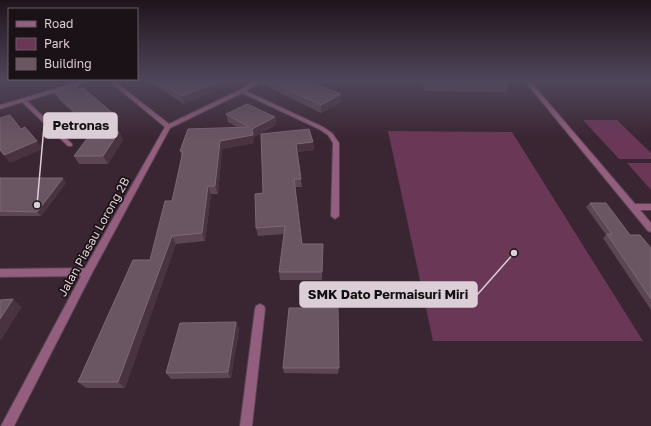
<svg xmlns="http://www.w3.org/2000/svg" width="651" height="426" font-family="'Golos Text',sans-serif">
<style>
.green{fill:#6a3757}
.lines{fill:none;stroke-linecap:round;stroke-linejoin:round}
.lane-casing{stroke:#574350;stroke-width:2}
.street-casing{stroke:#574350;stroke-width:2}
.lane{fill:#945e7e;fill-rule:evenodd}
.street{fill:#945e7e;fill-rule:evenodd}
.wall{fill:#5d4654}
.shaded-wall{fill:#493340}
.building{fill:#6a5562;stroke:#7c6874}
.labels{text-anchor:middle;stroke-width:3.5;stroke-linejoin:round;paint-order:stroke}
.street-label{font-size:12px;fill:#dcced6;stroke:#1b1217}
.leader{fill:none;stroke:#dcced6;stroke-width:1.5}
.callout-dot{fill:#dcced6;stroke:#1b1217;stroke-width:1.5}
.callout{fill:#dcced6;stroke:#dcced6;stroke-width:1.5}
.callout-label{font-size:13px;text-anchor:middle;font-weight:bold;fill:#111}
</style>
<rect width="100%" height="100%" fill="#3a2532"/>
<path class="green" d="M583 120H617L651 153V159H619Z
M388 131 512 132 643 341H433Z
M627 163H651V190Z"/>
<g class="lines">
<g class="lane-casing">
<path id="lane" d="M524 80H529L635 204H651V210H640L651 223V232L648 231Z"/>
</g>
<g class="street-casing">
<path id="street" d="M86 80H93L27 101 72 144V146H68L22 102 0 109V105Z
M108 80H113L169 124 240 90 255 81H259V83L246 91 323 127 332 133 339 143V216L335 219 331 216 333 143 328 135 319 129 242 93 170 128 91 275 14 426H1L81 276 0 277V269L85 268 165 127Z
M260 304 264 306 265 309 252 426H240L255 309 256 306Z"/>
</g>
<use href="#lane" class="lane"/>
<use href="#street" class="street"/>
</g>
<path class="wall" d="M147 80H243L184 104Z
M253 80H306L341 102 321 113 260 83V80Z
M421 80H506L509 84 506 92 425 91Z
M55 93 119 122 94 132H119L123 140 108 164H79L74 156 94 132 60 101Z
M226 114 275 117 276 125 254 137V143L222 149 218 194H211L205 241 176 244 125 388H86L78 382 150 260 172 201 182 157 180 151 237 127 228 122Z
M261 134 313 142 314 150 297 152 302 187H295L302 244H323L322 280H280L279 272 284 234 258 236 256 228 263 193Z
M0 178 66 183 41 216H0Z
M590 203 630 235 651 248V310L603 238 606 235 586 207Z
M236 322 239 329 231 378 171 379 166 373Z
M283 368H339L338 374 284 373Z"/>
<path class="shaded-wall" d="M224 80H243L184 104 182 96Z
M341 94V102L321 113V105Z
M115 115 119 122 94 133 89 125Z
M275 117 276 125 254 137V143L222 149 218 194 215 186 220 141 252 129Z
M119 132 123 140 108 164 103 156Z
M37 141 43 149 10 163 4 155Z
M313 142 314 150 297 152 296 144Z
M63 178 66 183 41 216 37 212Z
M208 186 211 194 205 241 202 233Z
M172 236 176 244 125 388 118 382Z
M13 299 22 307 1 340 0 339V319Z
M236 322 239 329 231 378 228 372Z"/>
<path class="building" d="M155 80H224L182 96Z
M267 80H306L341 94 321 105Z
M425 80H506L509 84 426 83Z
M76 86 79 89 83 88 115 115 89 125 55 93Z
M247 104 275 117 252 129 253 135 220 141 215 186H208L202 233 172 236 118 382H78L133 260H150L165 201H172L183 151H180L188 129 249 127 226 114Z
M10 115 21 129 25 127 37 141 4 155 0 150V118Z
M309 129 313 142 296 144 301 179H294L302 244H323L322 272H279L285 226 256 228 255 194 263 193 261 134Z
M92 132H119L103 156H74Z
M0 178H63L37 212 0 211Z
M590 203H606L630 235H640L651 248V299L607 234H612Z
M13 299 0 319V300Z
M289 308H338L339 368H283Z
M236 322 228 372 166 373 180 323Z"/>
<linearGradient id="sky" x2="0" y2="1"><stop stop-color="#20141c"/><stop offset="0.58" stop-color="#4f465a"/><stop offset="1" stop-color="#4f465a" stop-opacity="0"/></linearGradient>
<rect width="651" height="139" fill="url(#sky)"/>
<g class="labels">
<g class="street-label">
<text transform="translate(94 237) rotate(-61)" y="4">Jalan Piasau Lorong 2B</text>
</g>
</g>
<path class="leader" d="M37 205L44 126M514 253L477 295"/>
<g class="callout-dot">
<circle cx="37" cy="205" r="4"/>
<circle cx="514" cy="253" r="4"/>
</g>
<g class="callout">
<rect x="44" y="113" width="73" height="25" rx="4"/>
<rect x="300" y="282" width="177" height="25" rx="4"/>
</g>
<g class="callout-label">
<text x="81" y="130">Petronas</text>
<text x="388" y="299">SMK Dato Permaisuri Miri</text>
</g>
<rect x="8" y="8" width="130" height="72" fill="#1b1217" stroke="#685d63"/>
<rect x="16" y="21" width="20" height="6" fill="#945e7e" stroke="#685d63"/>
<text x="44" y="28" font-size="12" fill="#dcced6">Road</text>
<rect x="16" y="38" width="20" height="12" fill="#6a3757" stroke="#685d63"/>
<text x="44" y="48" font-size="12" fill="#dcced6">Park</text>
<rect x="16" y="58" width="20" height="12" fill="#6a5562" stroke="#685d63"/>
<text x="44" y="68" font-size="12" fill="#dcced6">Building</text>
</svg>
